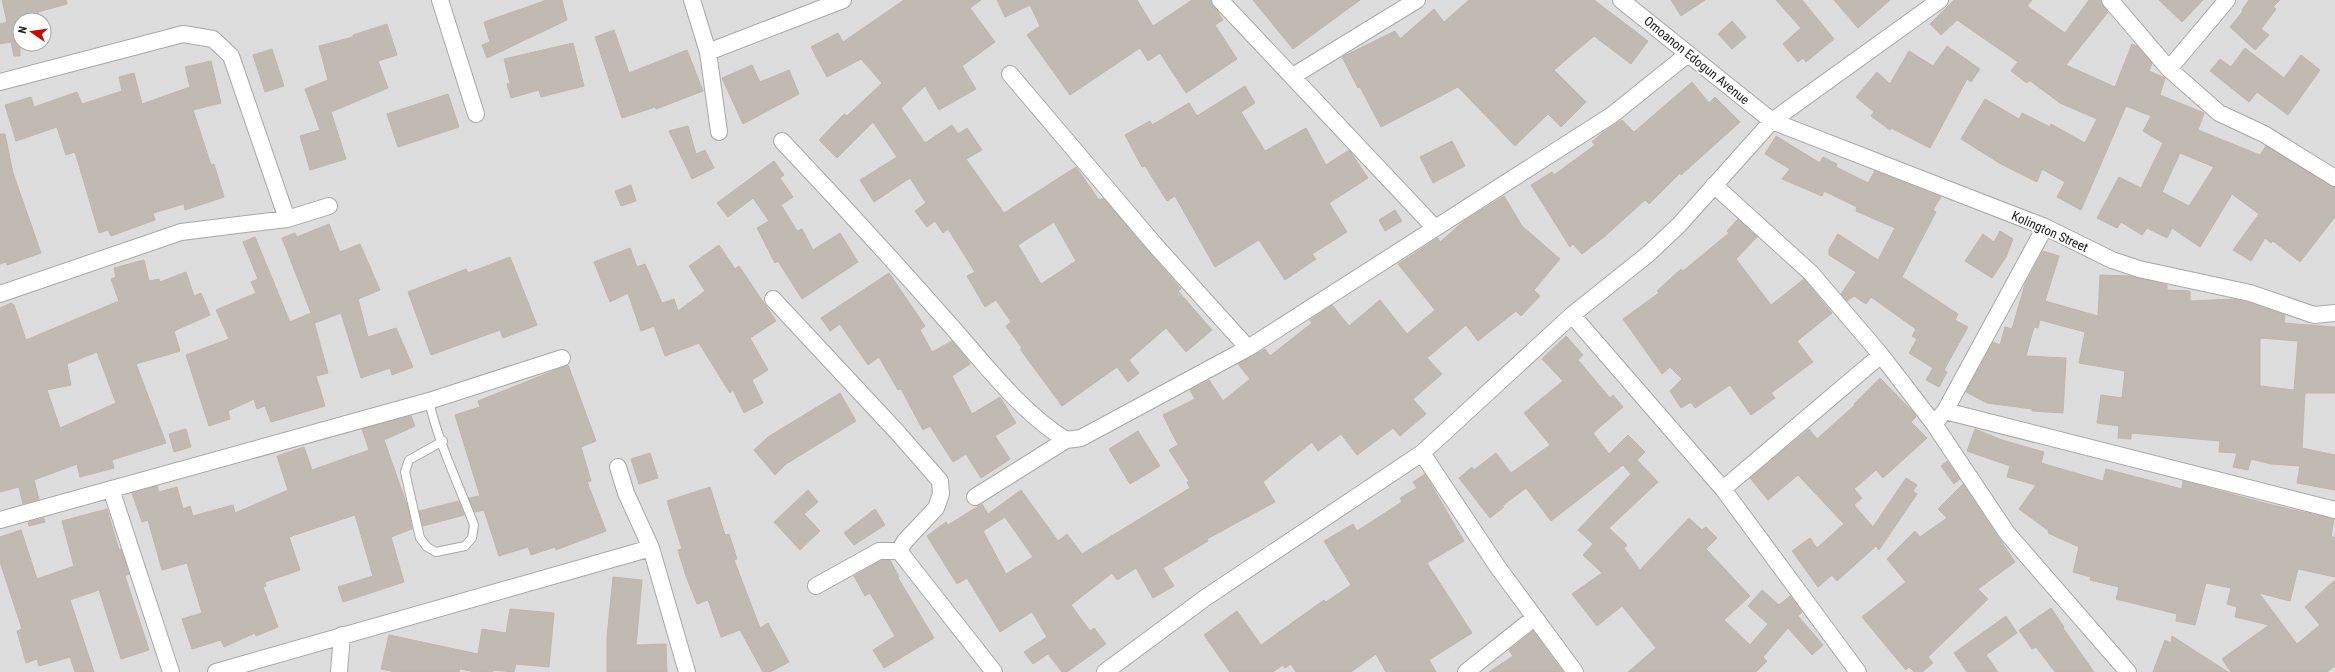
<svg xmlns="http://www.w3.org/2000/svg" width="2335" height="672" font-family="'Roboto Condensed',sans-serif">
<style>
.residential{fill:#dedddd;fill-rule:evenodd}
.building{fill:#c1bab3;stroke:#c2b5a9;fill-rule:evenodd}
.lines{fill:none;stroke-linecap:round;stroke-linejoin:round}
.service-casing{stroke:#a7a7a7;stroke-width:10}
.minor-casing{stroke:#a7a7a7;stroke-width:18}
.service{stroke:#fff;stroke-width:8}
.minor{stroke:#fff;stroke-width:16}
.labels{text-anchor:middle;stroke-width:4;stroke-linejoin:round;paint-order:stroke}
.street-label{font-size:13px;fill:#202020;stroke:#fff}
</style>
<rect width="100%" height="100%" fill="#f1eee7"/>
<path class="residential" d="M0 0H2335V672H0ZM20 20H44V44H20Z"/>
<path class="building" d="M2 0H66L67 4 38 12 39 20H20V56H14L11 42 0 44V24L7 22Z
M547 0H562L567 20 487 58 482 45 490 42 484 22Z
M904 0H981L970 8 995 42 962 66 976 89 939 110 925 86 901 108 925 143 952 125 958 134 967 128 982 150 966 159 1004 213 1076 167 1099 200 1103 198 1181 289 1178 291 1212 330 1186 352 1166 328 1129 360 1139 373 1128 382 1117 367 1062 406 1020 349 1022 348 1006 326 1011 322 996 300 985 307 967 276 975 272 948 229 943 233 935 221 927 227 915 211 926 203 910 178 874 202 860 180 897 157 873 122 837 158 819 140 844 114 847 116 882 83 861 59 827 77 811 47 838 33 843 42ZM1054 222 1076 261 1041 284 1018 245Z
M997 0H1137L1153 26 1192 0H1210L1223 20 1215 25 1237 59 1186 93 1160 53 1148 61 1140 48 1070 95 1027 35 1040 26 1030 5 1005 17Z
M1253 0H1360L1293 49Z
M1469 0H1594L1648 41 1631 64 1594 36 1554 70 1586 102 1561 127 1548 114 1515 146 1458 87 1381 127 1360 87 1358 88 1342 57 1395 31 1400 39 1434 9 1444 22Z
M1671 0H1705L1681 16Z
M1776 0H1802L1834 39 1806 62 1803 58 1798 62 1783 44 1801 28Z
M1834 0H1890L1858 28Z
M1954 0H2032L2027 6 2065 33 2089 0H2100L2108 12 2066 65 2115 87 2132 44 2137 46 2152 63 2149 71 2165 78 2160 95 2204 113 2198 130 2260 155 2266 146 2335 187V217L2300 262 2273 241 2271 243 2265 238 2251 261 2233 250 2259 214 2232 194 2200 247 2172 228 2167 238 2147 228 2142 235 2121 222 2117 228 2097 218 2119 177 2141 188 2163 143 2143 131 2151 116 2126 106 2081 210 2057 197 2065 182 2042 169 2037 182 2001 164 1961 139 1985 99 2019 119 2022 113 2050 127 2051 124 2085 143 2097 119 2060 103 2029 80 2027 83 2011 71 2018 62 1957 20 1941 35 1930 24ZM2180 153 2214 167 2189 206 2162 192Z
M2159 0H2203L2182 22Z
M2249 0H2280L2273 7 2276 9 2261 29 2269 35 2255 50 2230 27 2243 11 2242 10Z
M1732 21 1746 37 1732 49 1718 34Z
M387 24 397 55 378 61 388 88 331 112 346 159 310 170 300 136 320 130 305 89 328 80 319 46 353 37V35Z
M614 30 629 73 687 50 703 91 656 109 655 107 622 118 595 37Z
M573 43 584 86 541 97 539 90 511 98 507 84 510 83 504 59Z
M1947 46 1980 69 1971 82 1967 79 1930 148 1891 128 1890 130 1871 116 1874 112 1856 97 1877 72 1890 84 1909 51 1933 66Z
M2245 48 2284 78 2301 55 2320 70 2288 115 2257 92 2249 102 2210 71 2220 59 2231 67Z
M272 49 284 86 265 92 253 55Z
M211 61 221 103 193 110 211 165 214 164 224 197 185 210 184 204 153 213 155 220 111 236 108 230 99 233 75 152 66 155 57 127 16 141 5 105 31 97 34 107 77 92 82 104 122 91 119 77 134 73 142 104 190 87 185 67Z
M752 65 760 82 789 70 799 94 743 124 722 78Z
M1692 82 1709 103 1715 97 1740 122 1681 175 1680 173 1649 204 1645 200 1604 237 1582 254 1573 244 1570 247 1531 185 1552 172 1554 175 1595 145 1592 142 1602 133 1622 120 1634 132Z
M1245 86 1255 103 1241 112 1265 151 1306 128 1326 165 1349 150 1368 178 1329 203 1347 232 1312 254 1316 259 1285 280 1259 240 1215 267 1175 196 1167 201 1145 166 1142 167 1125 135 1150 121 1152 125 1189 103 1197 116Z
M448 94 459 127 398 147 387 114Z
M688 126 696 154 705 150 714 168 692 179 669 131Z
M0 134H5L13 173 41 253 7 265 6 262 0 264Z
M1776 136 1820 163 1823 157 1837 164 1836 167 1868 183 1875 171 1941 197 1933 210 1936 212 1902 277 1958 314 1955 320 1968 327 1944 370 1947 372 1939 387 1926 380 1933 368 1909 353 1917 339 1912 336 1916 329 1871 297 1866 304 1854 296 1847 301 1841 294 1856 272 1829 255V249L1838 234 1878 260 1895 228 1856 211 1857 207 1824 191 1822 196 1782 179 1790 169 1765 154Z
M1452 141 1465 166 1433 183 1420 157Z
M774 161 784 175 780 178 793 197 781 205 797 231 802 229 813 250 840 233 858 262 802 299 778 261 775 263 757 228 769 221 753 198 728 217 717 203Z
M631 185 636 201 621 206 615 191Z
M1504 196 1522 226 1560 259 1534 290 1540 296 1521 316 1516 311 1478 341 1466 325 1427 358 1442 374 1413 399 1426 414 1400 436 1393 428 1357 455 1341 434 1318 451 1312 442 1263 482 1275 502 1207 539 1208 541 1163 568 1174 586 1153 598 1136 568 1117 580 1112 573 1071 605 1090 631 1094 628 1106 644 1067 672H1062L1048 654 1033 664 1024 652 1047 637 1032 612 1000 632 967 578 957 584 927 536 946 522 948 525 982 504 988 514 1021 490 1058 541 1067 534 1082 554 1190 488 1187 482 1189 481 1169 450 1178 445 1163 415 1195 399 1190 390 1209 380 1223 401 1250 379 1238 364 1265 349 1270 356 1312 323 1310 320 1332 305 1349 326 1380 300 1407 334 1435 310 1398 264 1438 238 1440 242 1464 221ZM1005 517 1033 557 1006 574 983 531Z
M1395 210 1402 221 1385 231 1379 220Z
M1738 219 1757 237 1736 259 1771 305 1804 279 1832 313 1797 341 1813 362 1771 393 1775 398 1751 415 1730 385 1695 408 1691 402 1681 408 1670 391 1682 379 1670 367 1662 374 1623 319 1659 293 1657 291 1681 269 1683 271 1729 233 1727 231Z
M329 224 340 252 360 244 380 290 358 299 368 337 396 328 413 367 392 375 390 368 361 378 341 313 315 323 313 318 328 373 316 376 325 406 271 422 265 406 257 409 254 399 228 411 230 419 209 426 186 355 229 339 216 310 256 293 251 282 258 279 243 242 255 237 290 322 311 313 282 238 295 233 297 237Z
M2000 231 2013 239 2006 257 1992 278 1965 261 1983 234 1994 242Z
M719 245 735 269 739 266 776 321 750 338 768 370 752 380 763 403 744 413 733 390 730 393 699 343 665 356 654 326 641 331 628 293 610 302 594 262 630 248 637 267 645 264 662 303 674 299 678 311 705 291 689 266Z
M2043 251 2059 256 2045 301 2098 316 2100 275 2131 276 2167 285V290L2190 291V301L2233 299 2247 302 2285 315 2284 323 2335 327V393H2305L2302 448 2335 455V490L2297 483 2300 466 2271 464 2251 459 2248 470 2233 467 2237 453 2219 452 2220 441 2131 433V439L2118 438 2119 426 2097 423 2101 395 2122 398 2125 371 2079 363 2085 332 2040 320 2038 328 2034 327 2026 356 2066 358 2063 413 2032 411V409L1987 403 1966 392 1993 342 2000 345 2005 327 2012 329 2025 284ZM2260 338 2298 341 2294 390 2260 386Z
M510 257 537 325 503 338 500 330 431 355 408 292 466 269 468 273Z
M144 260 149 281 159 279 160 282 186 272 194 296 201 293 210 315 174 331 180 351 136 364 166 443 112 460 114 468 80 477 77 464 34 480 39 499 23 504 19 487 0 492V308L11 303 14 305 26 340 119 301 111 279 116 277 114 268ZM97 352 116 403 60 428 47 390 71 385 67 364Z
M889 273 925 326 920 330 932 352 952 341 968 360 970 364 952 376 972 414 1000 397 1016 423 995 436 1010 459 981 478 966 454 953 462 930 426 923 430 901 389 898 390 879 357 868 365 840 324 830 331 821 318Z
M1566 336 1583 355 1578 360 1610 398 1613 395 1623 407 1593 433 1609 454 1628 435 1645 452 1637 460 1658 482 1609 528 1627 545 1624 548 1640 570 1689 518 1702 530 1706 527 1717 538 1706 549 1750 596 1724 620 1750 645 1768 624 1748 606 1762 590 1779 605 1790 596 1802 612 1798 616 1823 645 1812 655 1788 628 1763 657 1767 661 1756 672H1628L1656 648 1622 606 1597 626 1572 594 1602 573 1583 555 1593 544 1578 530 1631 474 1623 465 1551 521 1526 488 1502 506 1504 507 1490 518 1459 478 1472 467 1474 470 1496 453 1511 473 1550 445 1524 413 1563 381 1542 359Z
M568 365 596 441 581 447 591 481 587 482 606 531 556 550 555 547 531 555 528 547 499 556 484 510 475 512 469 498 480 496 455 415 480 407 478 401Z
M1880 378 1915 414 1916 417 1911 422 1927 438 1883 478 1876 470 1854 489 1862 498 1854 505 1873 527 1906 478 1917 485 1913 491 1917 494 1879 550 1876 546 1837 581 1832 575 1818 587 1792 551 1810 538 1817 548 1844 524 1798 475 1768 500 1750 478 1809 429 1817 439 1855 405 1854 404Z
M840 393 856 421 786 464 775 475 754 450 768 437Z
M411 416 415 426 384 440 408 508 412 529 391 537 404 582 343 602 338 587 373 576 355 515 289 537 300 570 265 582 266 586 263 587 278 627 256 636 255 633 224 647 221 640 192 649 182 619 202 613 187 563 162 570 148 520 142 522 132 493 157 486 159 492 177 487 183 509 190 506 193 516 233 505 235 513 288 490 277 456 304 447 312 470 369 450 362 429Z
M186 429 191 447 174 452 169 434Z
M1975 429 2002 440 2044 452 2041 463 2103 481 2106 469 2182 489 2183 481 2272 505 2334 519 2331 536 2335 538V577L2298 569 2290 601 2259 593 2297 644 2320 625 2305 607 2335 580V666L2327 672H2231L2222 659 2269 625 2235 617 2237 607 2227 604 2231 588 2206 583 2195 625 2176 621 2177 614 2116 599 2119 587 2090 580 2091 577 2073 572 2079 547 2048 533 2049 531 2019 509 2036 485 2007 477 2010 466 1967 451Z
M1138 431 1160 466 1130 484 1109 449Z
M650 453 658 478 639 484 631 459Z
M1947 461 1960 479 1954 484 1941 466Z
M1425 474 1464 541 1427 563 1472 633 1429 660 1436 672H1386L1376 654 1351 672H1296L1291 664 1285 668 1283 665 1273 672H1230L1204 635 1237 611 1261 645 1324 600 1326 602 1351 585 1324 541 1353 524 1357 531 1402 502 1400 498 1417 488 1413 482Z
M1963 484 2015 562 1978 589 1988 599 1928 657 1933 663 1922 672H1914L1909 667 1906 670 1862 617 1906 582 1887 559 1915 531 1920 537 1947 518 1938 509Z
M710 487 725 535 729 534 737 559 734 560 760 628 768 623 789 662 770 672H763L740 630 721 637 708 600 697 604 686 576 678 550 682 549 667 501Z
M808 490 818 502 804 514 820 531 800 550 774 522Z
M459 501 464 515 423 526 419 511Z
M107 509 119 550 121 549 129 574 125 576 149 650 121 659 99 590 70 600 94 672H75L70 657 39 666 37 659 26 663 17 631 22 629 0 562V537L21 530 37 579 74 566 62 521Z
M875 509 885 525 854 545 844 533Z
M44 518 45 522 29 526 28 522Z
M882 560H890L899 577 898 578 934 638 884 668 873 650 895 636 870 593 865 596 854 576Z
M613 577 642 580 636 645 666 644 667 672H607V637Z
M2051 608 2064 627 2063 628 2094 672H2055L2036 647 2032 649 2019 630Z
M510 609 554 613 549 667 516 664 514 672 493 670V672H476L460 669 459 672H396L381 669 389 635 478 654 482 629 506 633Z
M2006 616 2017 633 1986 655 1998 672H1967L1954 653Z
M1533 631 1563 672H1489L1513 656 1509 650Z
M2172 636 2228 672H2153L2165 640 2171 643Z"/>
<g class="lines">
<g class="service-casing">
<path id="service" d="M429 401C438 442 459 485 474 525L472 538 465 546 436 552 427 547 420 538 405 472 409 460 443 441"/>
</g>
<g class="minor-casing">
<path id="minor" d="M440 0 476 114
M692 0 708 52 719 132
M1220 0 1435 228
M1621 0 1772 121 2045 227 2112 260 2139 269 2250 293 2314 315 2335 313
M2110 0 2169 69 2219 113 2264 134 2335 178
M708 52 843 0
M2169 69 2227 0
M1010 74 1155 245 1248 348
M1293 76 1417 0
M0 82 183 34 213 39 231 56 287 219
M782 141C837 199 891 258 944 318 981 359 1019 411 1066 440
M1714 185 1811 273 1881 355 1934 424 2007 533 2128 672
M0 294 181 232 287 219 329 206
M773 299 898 433 940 481 941 494 936 508 905 541 899 551
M1572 315 1723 489 1858 672
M1945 411 2335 510
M1939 418 1945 411 2045 227
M1422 453 1497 566 1575 672
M618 467 626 493 651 548 687 672
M111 489 171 672
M1723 489 1881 355
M975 497 1066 440 1081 438 1248 348 1612 115 1688 54
M0 520 429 401 562 358
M899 551 994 672
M816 586 879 551H899
M216 672 651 548
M339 672 342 635
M1105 672 1205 598 1422 453 1572 315 1647 255 1679 225 1772 121 1940 0
M1466 672 1534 618"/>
</g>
<use href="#service" class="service"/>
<use href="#minor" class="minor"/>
</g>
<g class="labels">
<g class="street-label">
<text transform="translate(1697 60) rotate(39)" y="5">Omoanon Edogun Avenue</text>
<text transform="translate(2050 231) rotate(24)" y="5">Kolington Street</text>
</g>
</g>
<g transform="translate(32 32) rotate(283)"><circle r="19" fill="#ffffff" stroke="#a6a6a6"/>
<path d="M0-3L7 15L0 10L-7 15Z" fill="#ce0702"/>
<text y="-6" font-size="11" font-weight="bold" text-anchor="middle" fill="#202020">N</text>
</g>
</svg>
